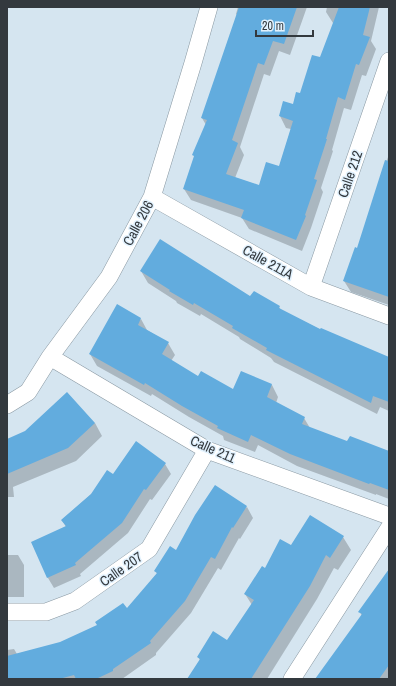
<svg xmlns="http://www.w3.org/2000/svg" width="396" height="686" font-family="'Archivo Narrow',sans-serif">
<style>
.shadow{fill:#0003}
.building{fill:#62acde}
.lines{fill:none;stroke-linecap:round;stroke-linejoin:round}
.minor-casing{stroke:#8a99a3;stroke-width:18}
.minor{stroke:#fff;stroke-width:17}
.labels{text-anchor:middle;stroke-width:3;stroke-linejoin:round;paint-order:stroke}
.street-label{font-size:14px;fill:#33393e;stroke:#e2f2fe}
</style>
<rect width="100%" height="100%" fill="#d5e5f0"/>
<path class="shadow" d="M238 7H307L290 55 279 51 270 76 264 74 240 147 244 155 235 178 259 186 279 168 291 129 286 128 280 116 284 102 293 105 301 95 321 59 334 23H333L326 12 327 7H379L371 41 376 49 366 76 362 75 351 110 344 108 332 150 333 151 321 188 323 192 311 228 302 251 249 229 242 218 191 200 184 189 206 125 202 118 237 15 236 14Z
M389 154V305L351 292 344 281 358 249Z
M141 271 251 298 279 307 281 310 321 330 389 358V411L380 407 377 414 274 362 271 358 240 339 239 337 201 314 200 316 177 303 176 301 148 283Z
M141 319 147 330 168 343 175 355 171 361 198 378 234 391 241 372 272 385 278 397 276 403 304 418 310 428 348 443 389 451V499L376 494V495L297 466 258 445 255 452 224 440 223 436 189 417 152 394 151 396 97 366 90 354Z
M95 423 102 436 76 461 13 487 14 497H7V444Z
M165 464 171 474 152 500 150 499 128 533 80 574 81 576 54 588 48 578 32 543 66 527 62 520 113 475Z
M247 507 253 518 240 539 239 538 221 570 218 568 191 613 156 653V655L122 679H7V650L14 649 17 654 60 643 98 626 127 610 157 574 156 571 176 551Z
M343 537 351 550 338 570 334 568 317 599 267 679H188L200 660 198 657 228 642 252 605 245 594 266 569 292 546Z
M7 555H18L24 565V597H7Z
M389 570V679H319L362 616 360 612Z"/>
<path class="building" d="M239 7H297L284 44 273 41 264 65 258 63 232 140 238 143 226 174 259 185 266 162 279 166 293 121 279 116 283 101 293 104 296 92 300 93 312 55 320 57 339 7H370L363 35 370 37 359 65 356 64 345 100 338 97 326 139H327L314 179 317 180 305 215 306 216 296 240 241 218 244 210 183 189 194 156 192 155 207 120 201 118Z
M385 160 389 161V297L343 281 355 247 357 248Z
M160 239 250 296 254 291 280 306 279 308 320 329 321 328 389 357V402L373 396 371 403 266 350 267 348 232 328 233 326 194 303 193 305 169 291 170 290 140 271Z
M117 304 141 318 138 325 169 342 162 354 198 376 201 371 233 389 241 371 272 384 267 397 305 417 302 424 347 441 350 436 389 451V490L370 483 369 484 290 454 251 435 248 442 217 428 218 426 182 406 145 383 144 385 89 354Z
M67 392 95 423 68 448 7 474V439L25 431Z
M136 441 166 463 146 490 144 489 122 523 75 563 76 565 47 578 31 542 66 526 61 520 91 494 107 470 113 474Z
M215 485 247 506 233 528 232 527 215 559 211 557 185 601 150 641 151 643 113 669V671L96 679H76L74 675 59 679H7V656L60 642 97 625 95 622 123 603 127 608 157 573 154 571 170 546 176 550 195 515Z
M310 515 344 536 330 558 326 555 310 586 251 679H187L200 659 197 657 213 631 227 640 254 600 244 594 262 566 265 568 280 539 291 545Z
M389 569V665L379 679H315L362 614 358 612Z"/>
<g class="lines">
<g class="minor-casing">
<path id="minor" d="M152 197 311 287 389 316
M311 287 389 61
M50 357 207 450 389 516
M7 405 28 392 50 357 109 277 152 197 193 63 209 7
M7 612H46L75 601 149 549 207 450
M292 679 389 528"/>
</g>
<use href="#minor" class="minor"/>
</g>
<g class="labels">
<g class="street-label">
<text transform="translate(350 174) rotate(-71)" y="5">Calle 212</text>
<text transform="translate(138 223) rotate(-62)" y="5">Calle 206</text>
<text transform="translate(268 262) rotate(29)" y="5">Calle 211A</text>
<text transform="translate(213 449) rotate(24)" y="5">Calle 211</text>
<text transform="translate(121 569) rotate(-35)" y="5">Calle 207</text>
</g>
</g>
<rect width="396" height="686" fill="none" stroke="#33393e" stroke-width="16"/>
<path d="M256 30v6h57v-6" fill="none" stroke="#33393e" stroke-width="2"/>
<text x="262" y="30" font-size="12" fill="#33393e" stroke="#e2f2fe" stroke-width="3" paint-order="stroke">20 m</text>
</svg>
